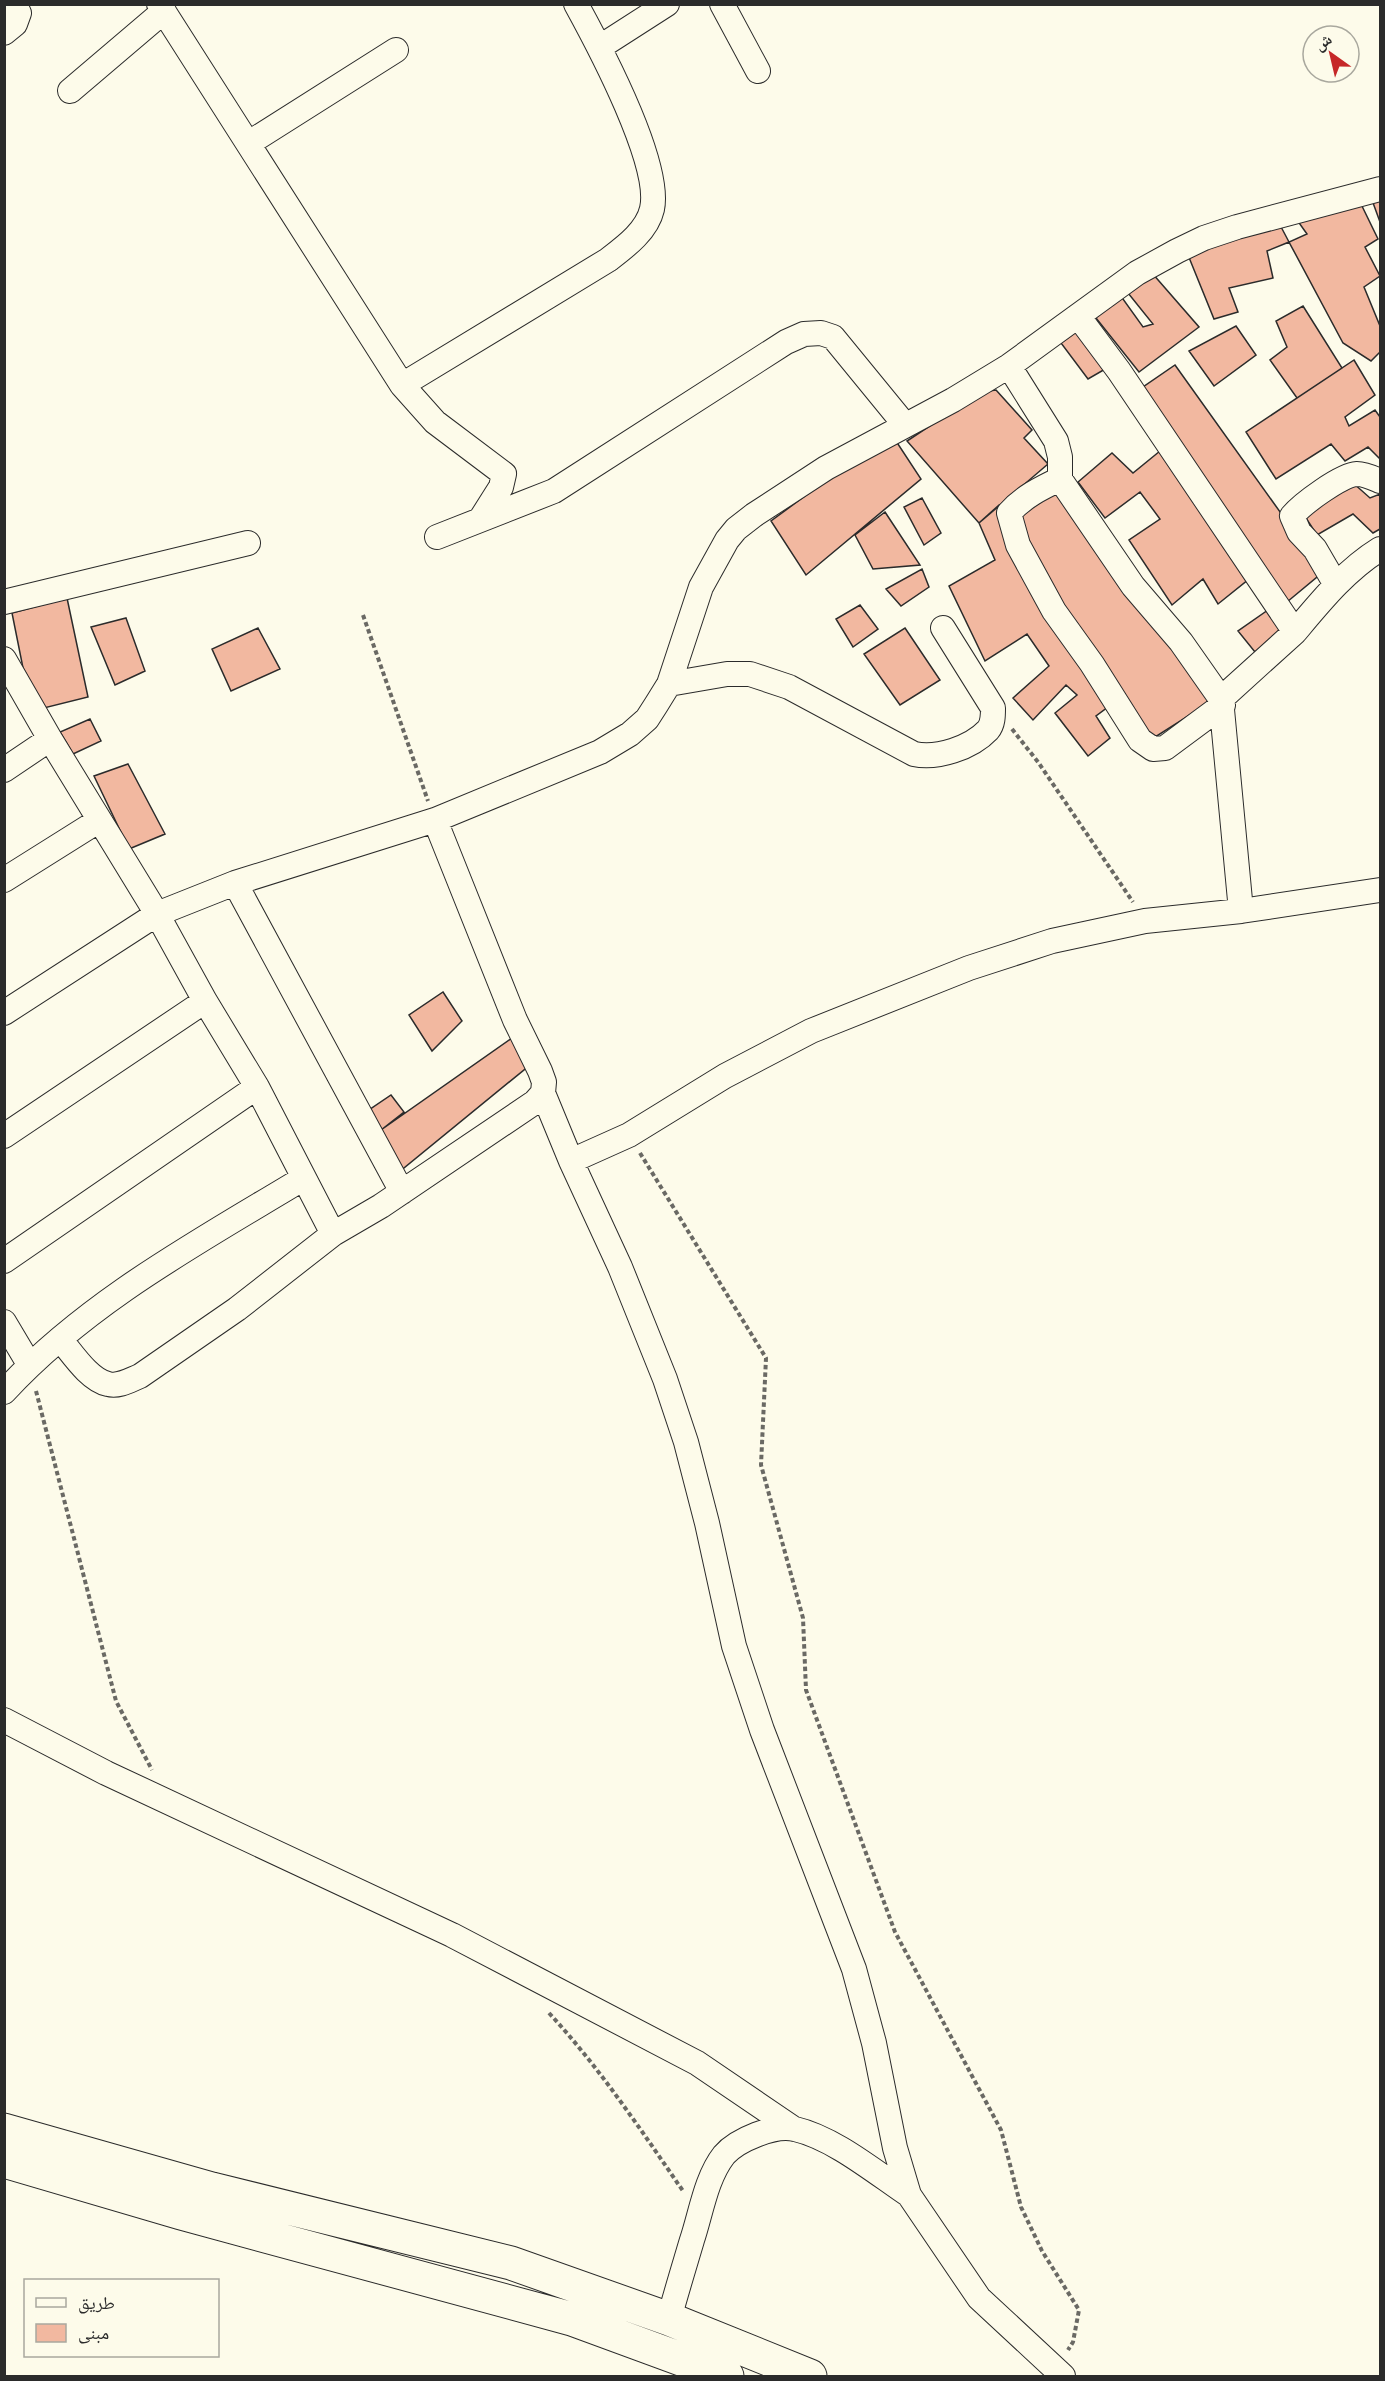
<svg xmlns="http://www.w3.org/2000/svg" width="1385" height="2381" font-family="Cabin,'Noto Naskh Arabic',sans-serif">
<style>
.building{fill:#f2b8a0;stroke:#2b2b2b;stroke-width:1.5}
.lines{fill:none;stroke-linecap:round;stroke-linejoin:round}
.minor-casing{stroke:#2b2b2b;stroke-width:26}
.highway-casing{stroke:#2b2b2b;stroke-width:35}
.path{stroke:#6a6964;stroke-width:4;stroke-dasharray:4.5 3;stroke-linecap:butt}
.minor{stroke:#fdfbea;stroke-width:24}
.highway{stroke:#fdfbea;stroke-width:33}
</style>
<rect width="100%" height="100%" fill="#fdfbea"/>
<path class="building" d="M1380 198V222L1372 200Z
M1360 202 1378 239 1365 247 1380 276 1364 287 1380 326V352L1371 361 1343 343 1289 242 1307 234 1297 220Z
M1279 223 1289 242 1267 251 1273 278 1229 288 1238 312 1214 319 1188 255Z
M1152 273 1199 327 1139 372 1092 313 1118 292 1143 327 1153 324 1124 288Z
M1303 306 1342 368 1297 398 1270 360 1287 347 1276 321Z
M1236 326 1256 355 1214 386 1189 351Z
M1076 332 1107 368 1088 379 1061 343Z
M1354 360 1375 395 1345 417 1349 426 1375 410 1380 417V459L1368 447 1345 461 1331 444 1276 479 1246 432Z
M1175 365 1323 572 1287 602 1143 387Z
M996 390 1032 430 1024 438 1048 464 979 523 907 441 981 392Z
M881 440 896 441 921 479 806 575 771 521Z
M1160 451 1249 579 1218 604 1203 579 1172 605 1129 540 1160 519 1140 492 1105 518 1078 482 1112 453 1133 473Z
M1352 482 1370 498 1380 494V529L1373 533 1353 514 1317 535 1304 515Z
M1057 488 1212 701 1152 739 1042 572 1014 518Z
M922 498 941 533 924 545 904 507Z
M999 505 1017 565 1112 704 1096 716 1110 738 1088 756 1055 713 1077 695 1066 685 1033 720 1013 698 1049 666 1027 634 985 661 949 586 995 560 979 523Z
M885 512 920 565 873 569 855 535Z
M922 569 929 587 901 606 886 589Z
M67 598 88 697 44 708 23 668 12 613Z
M860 605 878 629 853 647 836 619Z
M1268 610 1283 632 1255 652 1238 631Z
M126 618 145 671 115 685 91 627Z
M258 628 280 669 231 691 212 649Z
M905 628 940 680 900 705 864 654Z
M90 719 101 741 73 754 60 732Z
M128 764 165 834 129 849 94 776Z
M443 992 462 1021 432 1051 409 1015Z
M512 1038 530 1065 399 1172 381 1130Z
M391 1095 404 1112 381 1130 366 1112Z"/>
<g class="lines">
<g class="minor-casing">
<path id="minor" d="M159 4 402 385 435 422 504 474 501 487 482 517
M722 4 758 71
M4 33 15 24 19 13 14 4
M600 47 667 4
M70 91 164 11
M249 143 396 50
M1078 316 1119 371 1295 632 1221 699
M402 385 608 260C625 247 647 231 652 209 662 164 599 46 576 4
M1060 479C1041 488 1023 497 1009 513L1018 545 1054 611 1092 664 1140 740 1153 749 1165 748 1223 705
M437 537 554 491 786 342 804 334 821 333 833 337 905 425
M1336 585 1315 549 1299 532 1292 516C1302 504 1341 475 1357 474 1365 474 1373 478 1380 481
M4 602 248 543
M1295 632C1321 601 1346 570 1380 549
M4 659 50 739
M669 684 727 674H750L789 687 914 754C937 759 971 748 988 730 993 724 993 716 993 708L943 628
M4 770 50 739 157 914 205 1001
M4 880 98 821
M235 883 402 1192
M1241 911 1380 890
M4 1013 157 914 235 883 435 820 600 752 630 734 647 719 656 705 669 684 701 587 727 540 736 529 754 515 826 468 953 400 1009 366 1137 273 1177 251 1204 238 1237 227 1380 189
M543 1093 571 1161 620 1267 665 1379 686 1442 707 1523 734 1646 762 1730 854 1969 874 2043 895 2148 909 2195 979 2298 1063 2376
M4 1136 205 1001 257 1087
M571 1161 629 1135 725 1076 811 1031 969 968 1052 941 1145 921 1241 911 1221 699 1181 642 1133 586 1060 479V457L1056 441 1009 366
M333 1234 381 1206 535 1102 543 1093 544 1082 540 1071 515 1020 435 820
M4 1261 257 1087 333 1234 237 1309 140 1376C130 1380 119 1387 108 1384 89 1380 72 1353 60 1339
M4 1322 29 1364
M4 1392C88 1301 200 1241 304 1178
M4 1720 106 1773 452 1935 697 2063 794 2129
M669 2319C676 2293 684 2267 692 2240 701 2213 706 2178 724 2155 737 2140 775 2124 795 2129 834 2138 876 2173 909 2195"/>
</g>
<g class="highway-casing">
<path id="highway" d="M4 2130 212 2189 511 2263 669 2319 810 2376
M4 2161 181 2213 572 2319 727 2376"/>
</g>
<path class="path" d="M363 615 428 801
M1012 729 1038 762 1133 902
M640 1153 766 1358 761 1465 803 1618 806 1690 895 1932 1001 2130 1021 2207 1042 2251 1079 2310 1073 2342 1068 2350
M36 1391 116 1701 152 1770
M549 2013C599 2067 641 2130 683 2191"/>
<use href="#minor" class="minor"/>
<use href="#highway" class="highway"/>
</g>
<rect width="1385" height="2381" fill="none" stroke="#2b2b2b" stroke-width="12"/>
<rect x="24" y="2279" width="195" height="78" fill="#fdfbea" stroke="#a9a89e" stroke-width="1.5"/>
<rect x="36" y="2298" width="30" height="9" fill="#fdfbea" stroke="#a9a89e" stroke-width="1.5"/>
<text x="78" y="2309" font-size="18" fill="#2b2b2b">طريق</text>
<rect x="36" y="2324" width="30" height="18" fill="#f2b8a0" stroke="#a9a89e" stroke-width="1.5"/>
<text x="78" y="2339" font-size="18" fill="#2b2b2b">مبنى</text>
<g transform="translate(1331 54) rotate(326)"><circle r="28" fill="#fdfbea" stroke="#a9a89e" stroke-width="1.5"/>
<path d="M0-4.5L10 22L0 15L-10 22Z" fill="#c62828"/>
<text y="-9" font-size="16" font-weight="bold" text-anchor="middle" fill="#2b2b2b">ش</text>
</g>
</svg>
